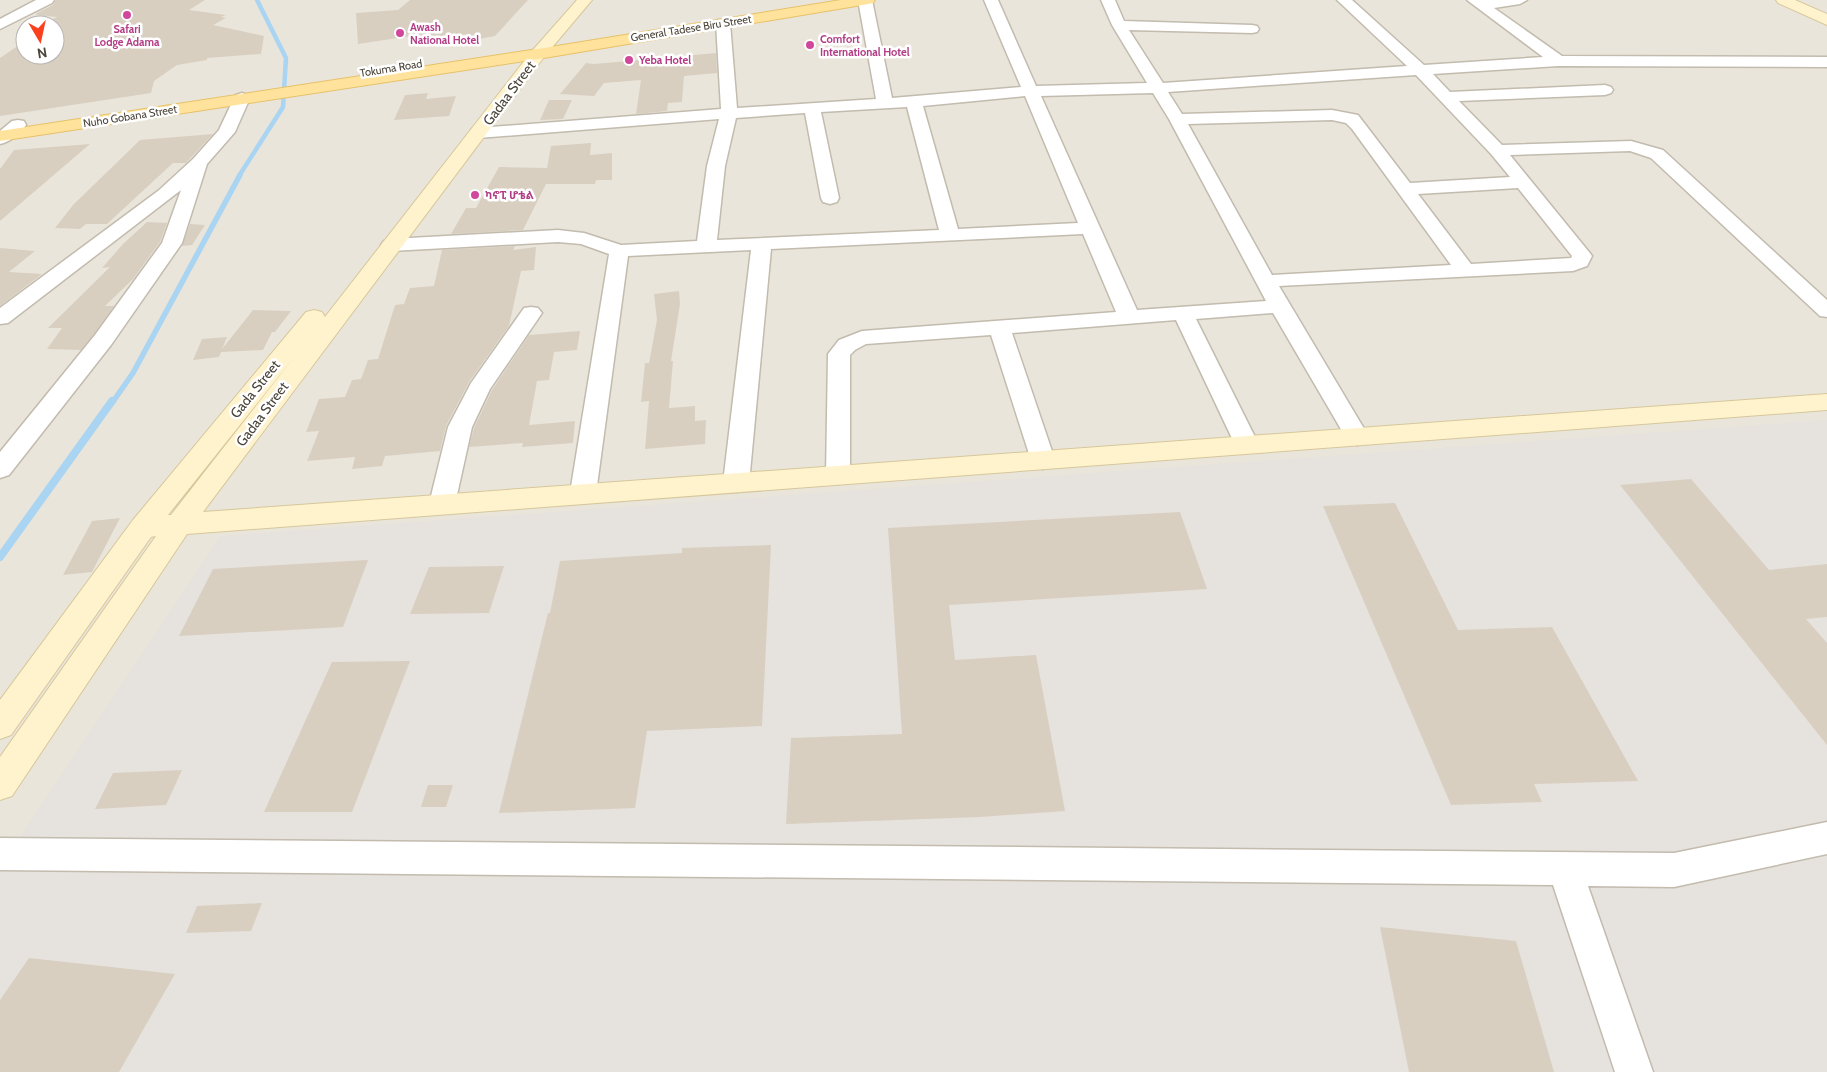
<svg xmlns="http://www.w3.org/2000/svg" width="1827" height="1072" font-family="Cabin,'Noto Sans Ethiopic',sans-serif">
<style>
.residential{fill:#eae5da;fill-rule:evenodd}
.industrial{fill:#e6e2dd}
.lines{fill:none;stroke-linecap:round;stroke-linejoin:round}
.stream-far2{stroke:#a9d4f2;stroke-width:4.5}
.stream-far1{stroke:#a9d4f2;stroke-width:5.5}
.stream{stroke:#a9d4f2;stroke-width:8}
.building{fill:#d8cfc1}
.street-casing{stroke:#c2bbae;stroke-width:3}
.secondary-casing{stroke:#d6c79b;stroke-width:2}
.primary-casing{stroke:#e6c16a;stroke-width:2}
.street{fill:#fff;fill-rule:evenodd}
.secondary{fill:#fff3cd;fill-rule:evenodd}
.primary{fill:#ffe39c;fill-rule:evenodd}
.hotel-dot{fill:#d1479c;stroke:#fff;stroke-width:2}
.labels{text-anchor:middle;stroke-width:5;stroke-linejoin:round;paint-order:stroke}
.far-hotel-label{font-size:11px;font-weight:bold;fill:#b23c85;stroke:#fff;text-anchor:start}
.far-street-label{font-size:11px;fill:#4b4439;stroke:#fff}
.street-label{font-size:14px;fill:#4b4439;stroke:#fff}
</style>
<rect width="100%" height="100%" fill="#f6f3ec"/>
<path class="residential" d="M0 0H1827V1072H0ZM25 25H55V55H25Z"/>
<path class="industrial" d="M1827 420V1072H0V867L220 536Z"/>
<g class="lines">
<path class="stream-far2" d="M239 176 283 107 286 58 257 0"/>
<path class="stream-far1" d="M112 403 133 373 240 175"/>
<path class="stream" d="M0 557 112 401"/>
</g>
<path class="building" d="M56 0H205L189 10 226 15 221 17 226 18 213 25 264 36 261 54 207 58V60L177 65 154 81 151 93 0 116V58L25 41V55H55V25H41L57 17 36 15 37 13 53 5Z
M410 0H528L495 36 468 41 469 34 418 41 417 35 358 44 356 13 398 10Z
M716 53 717 73 684 76 682 102 668 103 667 111 636 114 641 80 604 83 594 96 560 94 586 63 594 64Z
M428 93 426 99 456 96 449 116 394 120 405 95Z
M549 100H572L563 119 540 120Z
M213 134 186 163H173L107 224H86L80 229 55 228 73 205 140 140Z
M591 143 590 155 612 153V180H596L595 184H546L523 230 451 234 466 208H476L499 167 547 168 551 146Z
M90 144 0 221V169L14 150Z
M147 222 167 223 160 242 133 279 105 306H114L94 334 81 350 47 349 62 328H48L110 267 102 268 123 244Z
M190 224 205 225 192 245 182 246Z
M515 246 513 250 536 247 534 270 521 271 509 326 469 382 446 426 440 451 385 456 382 466 352 469 355 457 307 461 319 431 306 432 319 399 345 397 352 380 361 379 368 360 378 359 395 305 404 304 410 288 434 286 442 250Z
M0 248 35 251 9 272 42 274 0 306Z
M679 291 680 304 671 361H673L669 408 695 406V421L706 420 705 444 645 449 649 401 641 402 645 363H649L657 320 654 294Z
M253 310 291 311 275 332H272L263 350 221 352 219 357 193 360 202 339 227 337 222 349Z
M580 331 577 350 554 352 549 380 537 381 529 425 575 421 573 443 522 447 523 443 469 447 474 428 492 390 529 335Z
M1691 479 1769 570 1827 564V617L1806 619 1827 643V745L1620 485Z
M1395 503 1458 630 1552 627 1638 781 1534 784 1542 802 1451 805 1323 506Z
M1180 512 1207 589 949 605 955 660 1036 655 1065 811 980 817 786 824 791 738 902 734 888 528Z
M120 518 92 572 63 575 92 521Z
M771 545 762 726 647 731 635 808 499 813 548 613H550L560 561 682 553V548Z
M368 560 343 627 179 636 213 569Z
M504 566 489 613 410 614 429 567Z
M410 661 352 812H264L332 662Z
M182 770 166 805 95 809 113 773Z
M428 785H453L446 807H421Z
M262 903 251 931 186 933 197 906Z
M1380 927 1516 941 1554 1072H1409Z
M29 958 175 974 119 1072H0V1000Z"/>
<g class="lines">
<g class="street-casing">
<path id="street" d="M36 0H54L52 3 0 29V19Z
M858 0H872L892 98 1021 87 984 0H998L1036 86 1147 83 1112 25 1101 0H1115L1124 21 1252 25 1257 26 1259 29 1257 32 1252 33 1129 30 1163 83 1407 66 1337 0H1352L1424 65 1543 57 1467 0H1527L1520 4 1494 8 1562 56 1827 57V67L1558 66 1433 74 1450 92 1605 85 1611 87 1613 90 1611 93 1605 95 1459 101 1502 145 1631 141 1663 150 1827 300V317L1820 316 1651 158 1630 151 1510 155 1589 252 1592 256 1587 266 1573 271 1279 286 1369 437 1365 443 1357 445 1349 443 1273 313 1196 319 1259 445 1256 451 1247 453 1238 451 1176 320 1012 333 1055 460 1052 466 1043 469 1034 466 1031 460 991 335 866 344 855 350 850 355V475L847 481 838 484 829 481 826 475 828 354 839 340 862 331 1116 312 1083 234 771 249 749 483 745 489 736 492 727 489 723 483 751 250 628 256 596 493 592 499 583 502 574 499 570 493 609 254 581 244 558 242 391 251 384 249 381 245 384 241 391 239 558 230 584 233 621 245 697 241 707 166 719 119 478 138 472 137 470 133 472 129 478 128 721 109 716 23 718 20H728L730 23 737 108 876 99ZM1416 75 1491 154 1510 177 1410 183 1358 115 1332 110 1182 114 1168 92ZM1153 93 1169 119 1266 301 1137 310 1041 96ZM1025 96 1078 223 958 229 923 106ZM907 107 939 230 717 240 725 166 736 118 805 113 821 198 823 202 830 204 837 202 839 198 821 112ZM1332 120 1346 123 1352 129 1451 265 1272 275 1188 124ZM1518 188 1572 256 1571 258 1471 264 1418 194Z
M242 93 248 95 250 98 235 132 207 164 182 243 111 345 9 475 0 478V452L95 335 162 243 181 190 8 323 0 324V308L158 191 193 159 219 130 234 98 236 95Z
M18 120 24 121 26 125C21 133 10 142 0 144V131L12 121Z
M531 307 538 308 542 313 490 389 472 427 455 504 451 511 442 513 433 511 429 504 448 427 471 383 524 308Z
M1827 822V854L1674 887 1588 886 1653 1072H1615L1553 885 0 870V838L1674 853Z"/>
</g>
<g class="secondary-casing">
<path id="secondary" d="M577 0H592L544 57 203 512 1827 394V410L187 534 12 796 0 800V757L156 536 151 537 11 735 0 739V700L133 520 306 312 314 310 322 312 325 317 532 51ZM295 356 171 515H168Z
M1776 0H1795L1827 14V25L1778 3Z"/>
</g>
<g class="primary-casing">
<path id="primary" d="M841 0H875L873 3 868 4 538 59 0 141V131L538 49Z"/>
</g>
<use href="#street" class="street"/>
<use href="#secondary" class="secondary"/>
<use href="#primary" class="primary"/>
</g>
<g class="hotel-dot">
<circle cx="127" cy="15" r="5"/>
<circle cx="400" cy="33" r="5"/>
<circle cx="810" cy="45" r="5"/>
<circle cx="629" cy="60" r="5"/>
<circle cx="475" cy="195" r="5"/>
</g>
<g class="labels">
<g class="far-hotel-label">
<text x="410" y="31">Awash<tspan x="410" dy="13">National Hotel</tspan></text>
<text x="127" y="33" text-anchor="middle">Safari<tspan x="127" dy="13">Lodge Adama</tspan></text>
<text x="820" y="43">Comfort<tspan x="820" dy="13">International Hotel</tspan></text>
<text x="639" y="64">Yeba Hotel</text>
<text x="485" y="199">ካኖፒ ሆቴል</text>
</g>
<g class="far-street-label">
<text transform="translate(691 28) rotate(-9)" y="4">General Tadese Biru Street</text>
<text transform="translate(391 68) rotate(-9)" y="4">Tokuma Road</text>
<text transform="translate(130 116) rotate(-9)" y="4">Nuho Gobana Street</text>
</g>
<g class="street-label">
<text transform="translate(509 93) rotate(-53)" y="5">Gadaa Street</text>
<text transform="translate(255 389) rotate(-51)" y="5">Gada Street</text>
<text transform="translate(262 414) rotate(-53)" y="5">Gadaa Street</text>
</g>
</g>
<g transform="translate(40 40) rotate(171)"><circle r="24" fill="#ffffff" stroke="#b7b4b0"/>
<path d="M0-4L9 19L0 12L-9 19Z" fill="#fc3f1d"/>
<text y="-8" font-size="14" font-weight="bold" text-anchor="middle" fill="#4b4439">N</text>
</g>
</svg>
